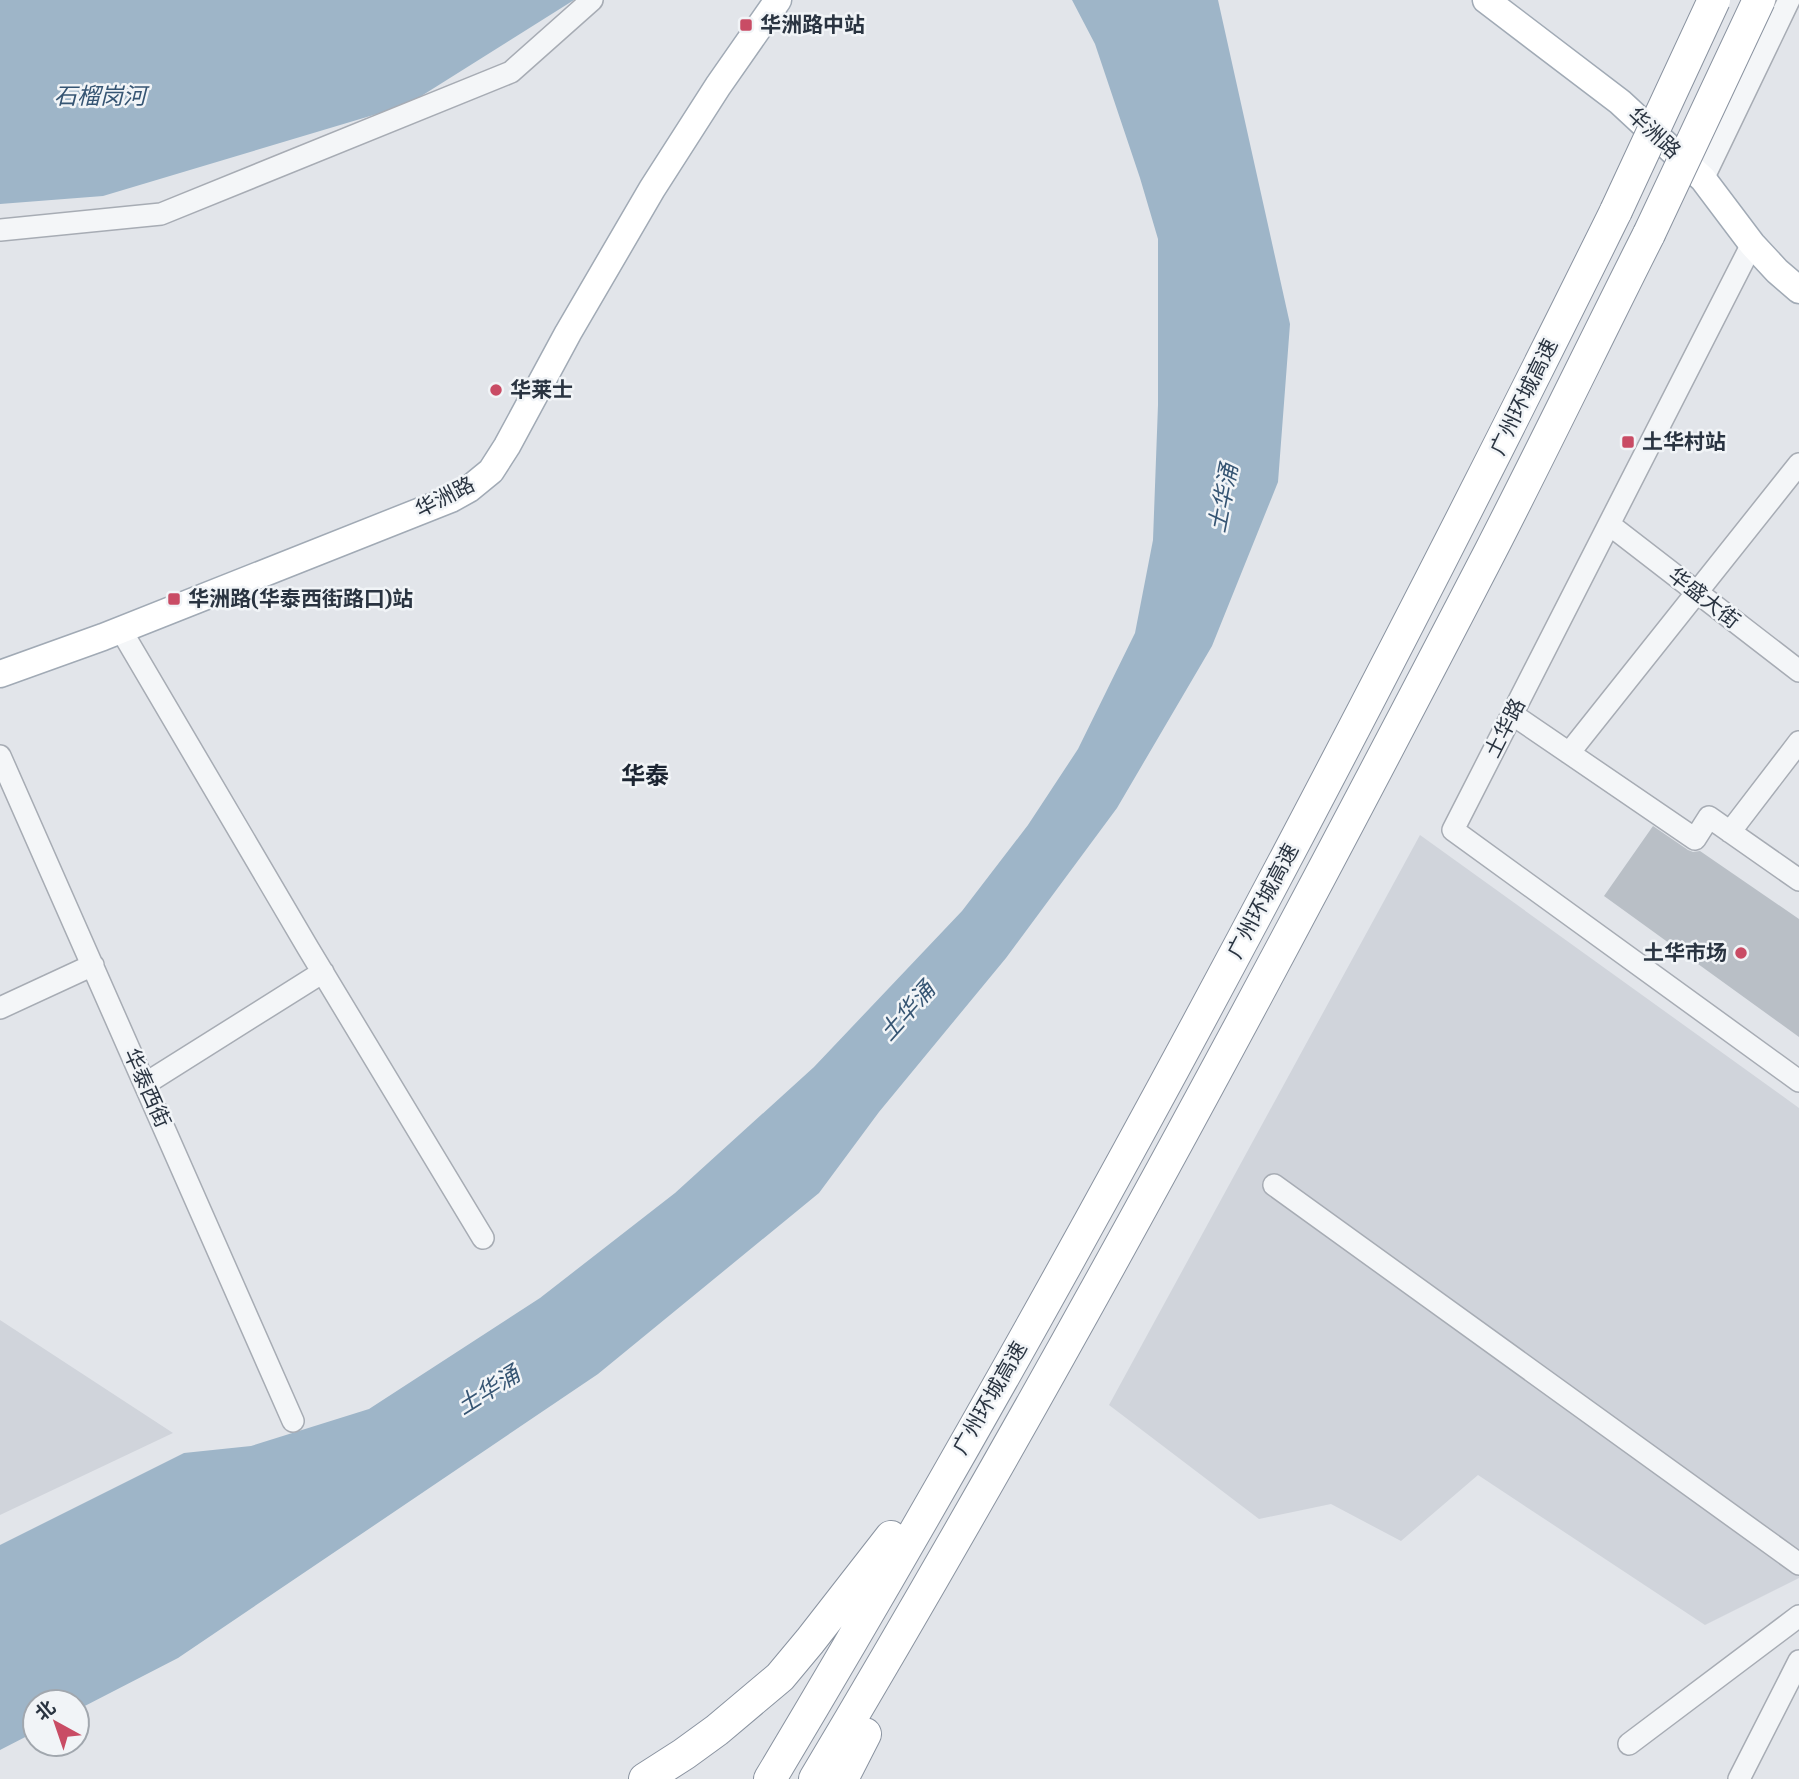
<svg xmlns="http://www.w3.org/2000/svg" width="1799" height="1779" font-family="'Exo 2','Noto Sans SC',sans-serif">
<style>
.built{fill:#d0d4db}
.water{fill:#9eb5c8}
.building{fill:#b9bfc6}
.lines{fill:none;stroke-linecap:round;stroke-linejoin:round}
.minor-casing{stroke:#a7acb4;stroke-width:24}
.major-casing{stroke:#a1aab5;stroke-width:29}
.highway-casing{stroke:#8a93a0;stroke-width:34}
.minor{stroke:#f4f6f8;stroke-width:21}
.major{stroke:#fff;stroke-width:26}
.highway{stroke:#fff;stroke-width:32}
.highway-bridge-casing{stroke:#8a93a0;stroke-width:34;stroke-linecap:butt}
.highway-bridge{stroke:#fff;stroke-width:32}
.poi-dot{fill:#c94c65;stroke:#f1f4f7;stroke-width:2.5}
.labels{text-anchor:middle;stroke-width:5;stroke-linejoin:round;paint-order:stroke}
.poi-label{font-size:21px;font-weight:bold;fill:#2a3441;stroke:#f1f4f7;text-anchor:start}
.street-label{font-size:21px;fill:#2a3441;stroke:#f1f4f7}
.water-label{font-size:23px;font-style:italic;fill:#365573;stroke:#f1f4f7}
.quarter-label{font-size:24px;font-weight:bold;fill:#1c2532;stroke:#f1f4f7}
</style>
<rect width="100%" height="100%" fill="#e2e5ea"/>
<path class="built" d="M1420 835 1799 1108V1578L1705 1625 1478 1475 1401 1541 1331 1504 1259 1519 1109 1405Z
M0 1320 173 1433 0 1515Z"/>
<path class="water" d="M0 0H574L407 105 103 196 0 204Z
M1072 0H1218L1290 324 1278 482 1212 646 1117 808 1006 958 879 1112 819 1193 598 1374 178 1658 77 1710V1702H35V1732L0 1750V1545L184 1453 251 1446 369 1409 540 1298 675 1193 814 1067 962 911 1028 825 1078 749 1135 633 1153 540 1158 405V239L1140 178 1095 44Z"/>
<path class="building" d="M1653 826 1688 850 1693 852 1700 851 1799 919V1037L1604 896Z"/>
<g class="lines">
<g class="minor-casing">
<path id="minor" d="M1703 179 1789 0
M0 230 161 214 511 72 592 0
M1752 244 1453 830 1799 1081
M1610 525 1799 671
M121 630 308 948 483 1238
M1512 714 1695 839 1709 817 1799 880
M1569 753 1799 464
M0 756 293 1421
M1730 832 1799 742
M0 1008 93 965
M145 1084 323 972
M1274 1185 1799 1564
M1629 1744 1799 1616
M1739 1779 1799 1661"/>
</g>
<g class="major-casing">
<path id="major" d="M1486 0 1620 102 1703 179 1752 244 1777 271 1799 290
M0 674 103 637 451 499 469 489 491 471 507 446 568 333 652 189 718 86 778 0"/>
</g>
<g class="highway-casing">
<path id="highway" d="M645 1779 684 1754 717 1730 780 1677 810 1641 891 1537
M770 1779C1075 1269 1353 744 1616 211
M815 1779C1055 1377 1276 965 1491 550 1545 445 1596 339 1649 234
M842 1779 865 1734"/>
</g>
<use href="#minor" class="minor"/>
<use href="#major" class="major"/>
<use href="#highway" class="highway"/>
<g class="highway-bridge-casing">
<path id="highway-bridge" d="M1616 211 1714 0
M1649 234 1759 0"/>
</g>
<use href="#highway-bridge" class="highway-bridge"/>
</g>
<g class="poi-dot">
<rect x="739" y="18" width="14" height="14" rx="3.5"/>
<circle cx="496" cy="390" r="7"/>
<rect x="1621" y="435" width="14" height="14" rx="3.5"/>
<rect x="167" y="592" width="14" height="14" rx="3.5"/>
<circle cx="1741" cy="953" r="7"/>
</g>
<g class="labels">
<g class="poi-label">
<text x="760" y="32">华洲路中站</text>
<text x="510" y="397">华莱士</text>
<text x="1642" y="449">土华村站</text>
<text x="188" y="606">华洲路(华泰西街路口)站</text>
<text x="1727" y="960" text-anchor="end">土华市场</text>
</g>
<g class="street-label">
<text transform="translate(1654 133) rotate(43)" y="7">华洲路</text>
<text transform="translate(1524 397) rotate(-64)" y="7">广州环城高速</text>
<text transform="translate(445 497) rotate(-27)" y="7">华洲路</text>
<text transform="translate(1704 598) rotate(38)" y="7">华盛大街</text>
<text transform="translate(1505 728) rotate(-63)" y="7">土华路</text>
<text transform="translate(1263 901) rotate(-62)" y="7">广州环城高速</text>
<text transform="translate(147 1088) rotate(66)" y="7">华泰西街</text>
<text transform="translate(990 1398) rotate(-60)" y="7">广州环城高速</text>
</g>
<g class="water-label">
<text x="100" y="104">石榴岗河</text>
<text transform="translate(1223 498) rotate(-79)" y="8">土华涌</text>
<text transform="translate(907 1011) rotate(-48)" y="8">土华涌</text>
<text transform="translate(488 1390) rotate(-32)" y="8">土华涌</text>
</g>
<g class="quarter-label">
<text x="645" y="784">华泰</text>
</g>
</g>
<g transform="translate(56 1723) rotate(320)"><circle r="33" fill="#f1f4f7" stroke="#a1a7ae" stroke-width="2"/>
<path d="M0-5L12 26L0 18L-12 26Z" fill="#c94c65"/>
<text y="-10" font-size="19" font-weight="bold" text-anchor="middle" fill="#2a3441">北</text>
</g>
</svg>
